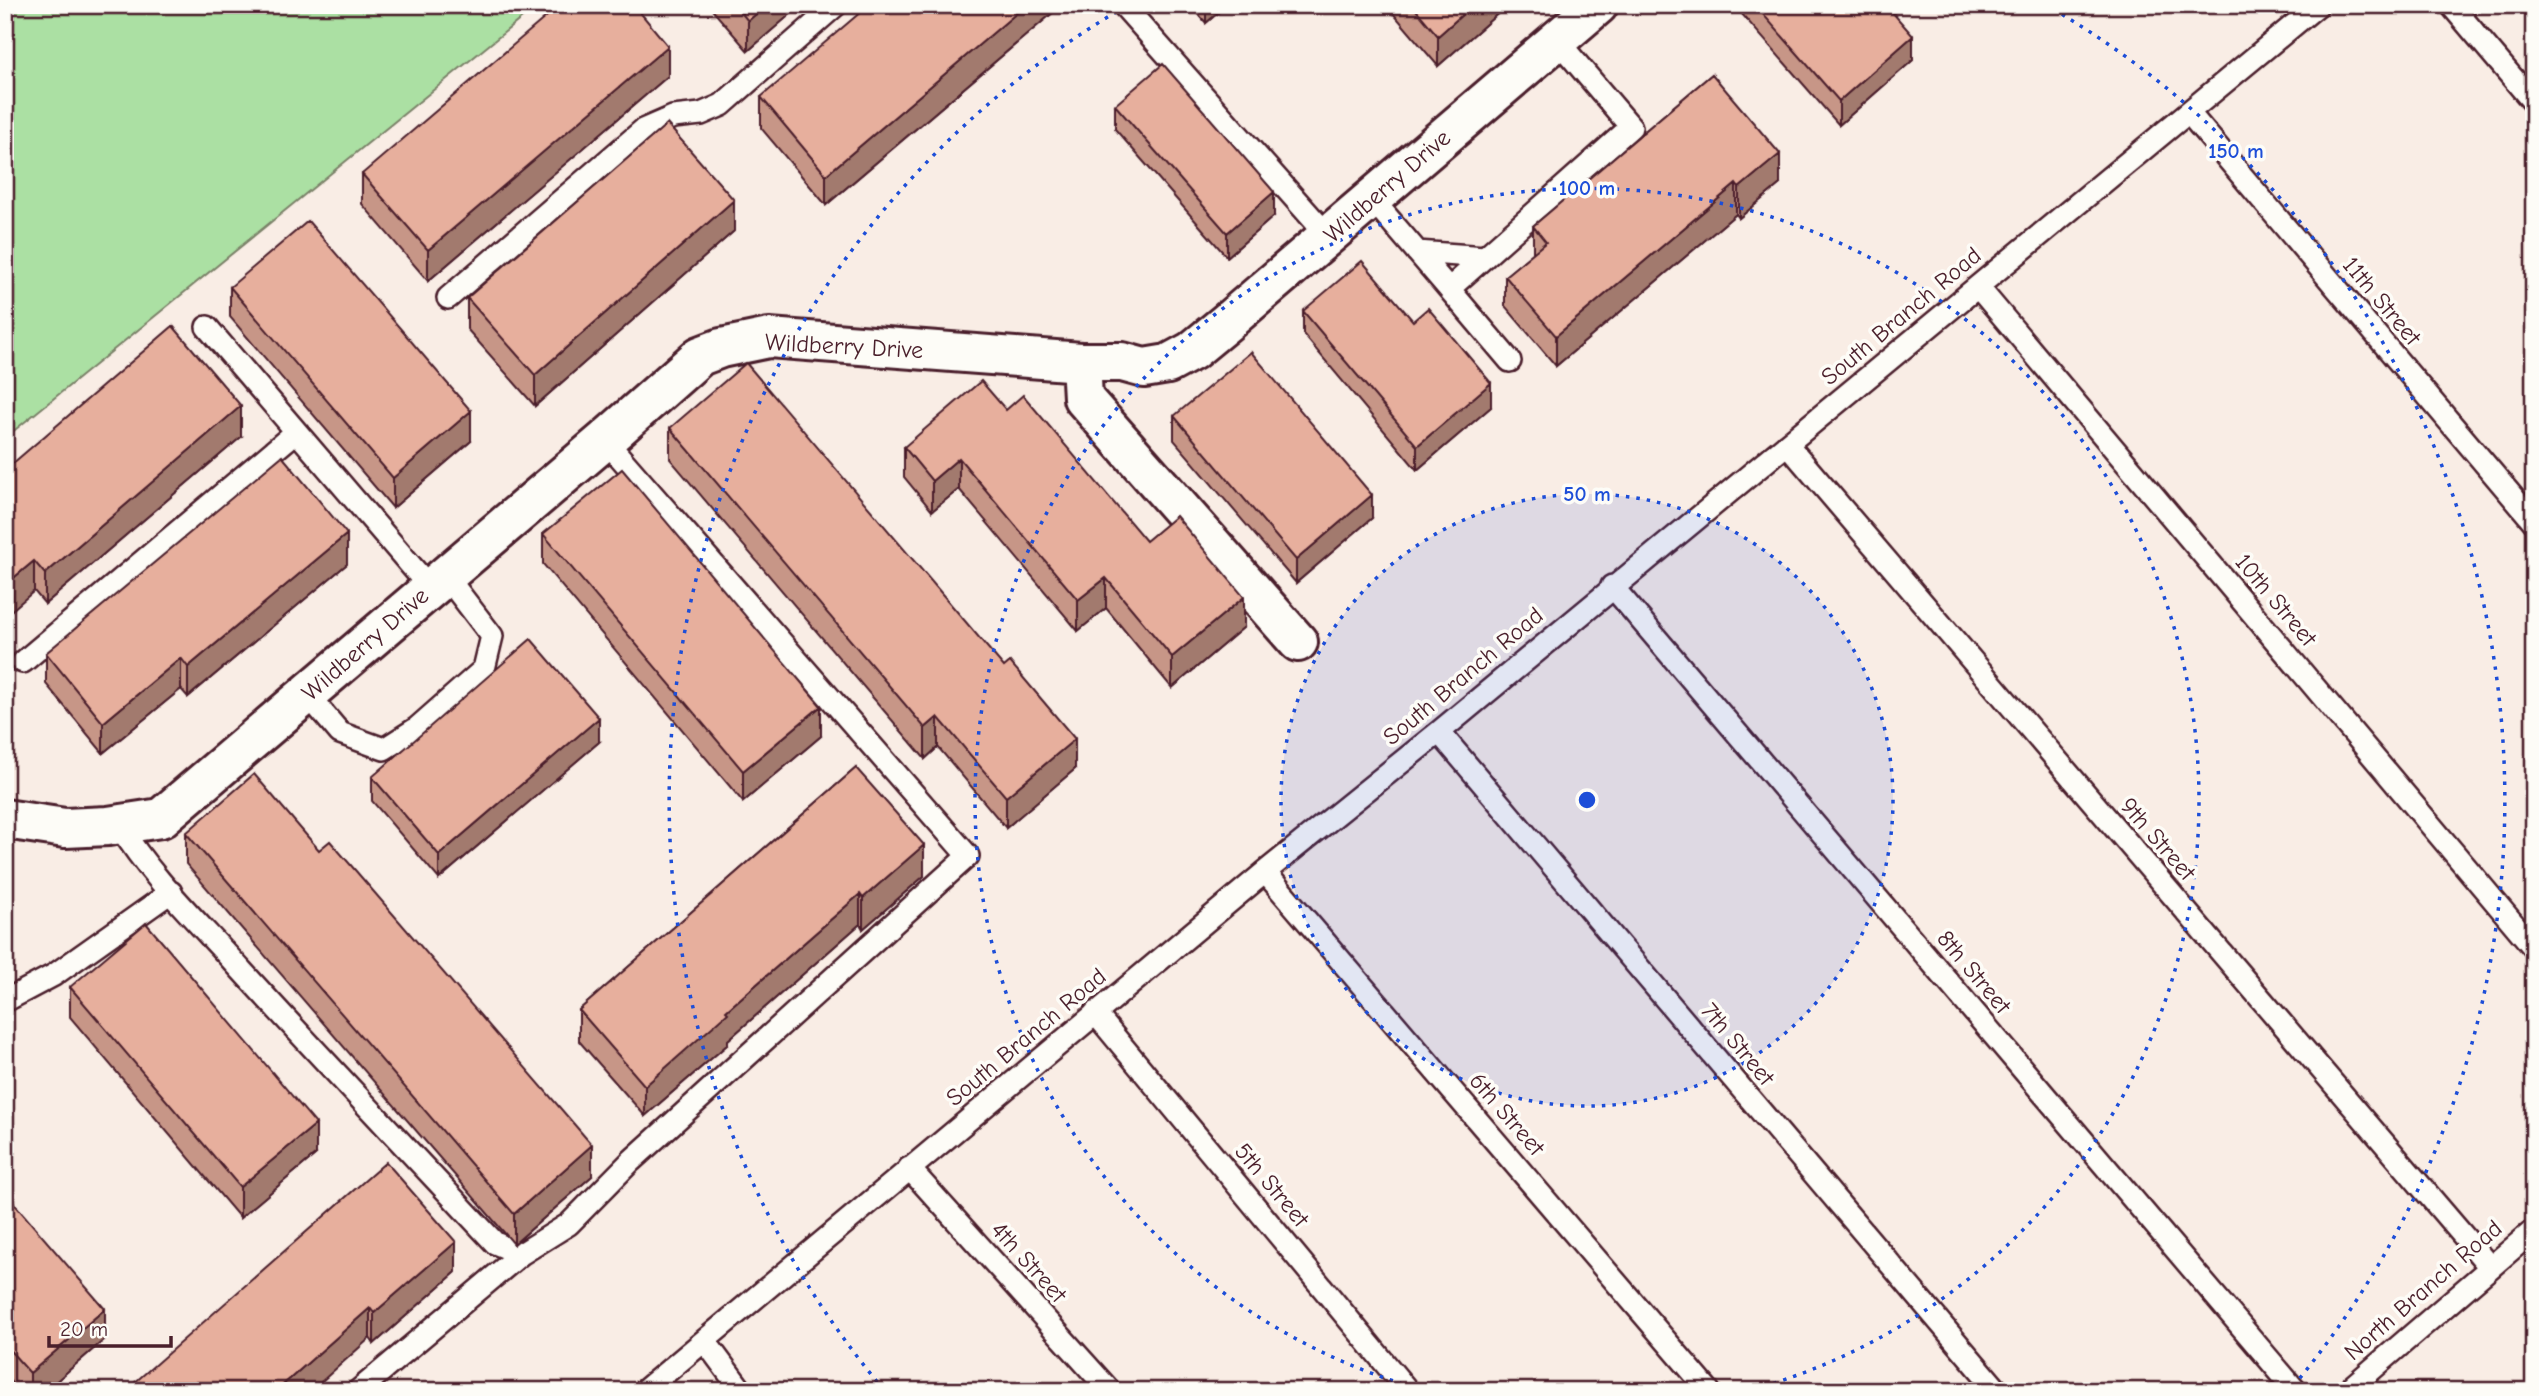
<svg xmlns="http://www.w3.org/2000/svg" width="2539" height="1396" font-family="'Comic Neue',sans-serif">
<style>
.green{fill:#abe0a3;stroke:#7a8067;stroke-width:2}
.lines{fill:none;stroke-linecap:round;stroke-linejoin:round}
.lane-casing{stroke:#4a1f2b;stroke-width:26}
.street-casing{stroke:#4a1f2b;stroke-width:44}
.lane{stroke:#fdfcf7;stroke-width:21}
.street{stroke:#fdfcf7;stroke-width:38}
.wall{fill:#c79687;stroke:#4a1f2b;stroke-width:2}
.shaded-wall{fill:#a27a6e;stroke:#4a1f2b;stroke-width:2}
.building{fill:#e7af9d;stroke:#4a1f2b;stroke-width:2}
.ring{fill:none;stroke:#1d4ed8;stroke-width:3.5;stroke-dasharray:3.5 7}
.labels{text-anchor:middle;stroke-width:7;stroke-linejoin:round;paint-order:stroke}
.street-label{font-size:24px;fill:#4a1f2b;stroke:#fdfcf7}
.centre{fill:#1d4ed8;stroke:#fdfcf7;stroke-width:3.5}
.ring-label{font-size:21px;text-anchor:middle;font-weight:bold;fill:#1d4ed8;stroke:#fdfcf7;stroke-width:7;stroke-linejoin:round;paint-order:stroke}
</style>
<rect width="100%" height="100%" fill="#f9ede5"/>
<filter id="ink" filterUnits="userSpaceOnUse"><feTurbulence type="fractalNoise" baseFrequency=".0143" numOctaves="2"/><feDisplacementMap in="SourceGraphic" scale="14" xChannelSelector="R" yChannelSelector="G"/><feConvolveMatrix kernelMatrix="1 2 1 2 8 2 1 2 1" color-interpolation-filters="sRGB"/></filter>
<g filter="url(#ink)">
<path class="green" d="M5 5H538L5 438Z"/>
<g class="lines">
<g class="lane-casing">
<path id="lane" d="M1123 5 1328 236
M2451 5 2534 103
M2189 113 2534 522
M1372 199 1449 289 1631 127 1557 40
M1417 252 1485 257
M1978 287 2534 948
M1449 289 1510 361
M448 298 643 130 673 117 701 114 722 105 836 5
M207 327 431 589
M1787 444 2490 1267
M1612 586 2296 1391
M23 662 296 432
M307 694 340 733 384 749 417 728 484 669 492 636 446 576
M1439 732 1998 1391
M119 825C151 878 200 924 242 971 325 1062 410 1152 495 1243L521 1254 569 1224 631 1161 968 856 605 440
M1265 872 1709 1391
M5 1001 54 975 171 892
M1095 1013 1408 1391
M909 1168 1110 1391
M705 1341 742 1391
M358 1391 521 1254
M644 1391 1265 872 1439 732 2318 5
M2347 1391 2534 1230"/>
</g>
<g class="street-casing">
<path id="street" d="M1081 362 1083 398 1298 642
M5 819 65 828 108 826 161 818 605 440 700 356 721 348 769 338 1081 362H1122L1144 368 1168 364 1192 351 1226 323 1598 5"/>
</g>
<use href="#lane" class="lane"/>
<use href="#street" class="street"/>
</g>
<path class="wall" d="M708 5H801L748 51Z
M1056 5V10L826 205 761 128V97Z
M1191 5H1227L1206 23Z
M1386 5H1503V9L1438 66Z
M1734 5H1886L1913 60 1839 125Z
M1712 74 1780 184 1739 218 1736 214 1556 366 1505 306V276L1533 253V226Z
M668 76 428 281 362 204V174Z
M1115 105 1274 216 1227 257 1115 129Z
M734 231 535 406 467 329V298Z
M230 287 471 441 393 508 230 317Z
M1303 311 1413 321 1491 407 1417 470 1303 334Z
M1006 410 1146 541 1244 627 1172 688 1106 608 1078 631 959 489 932 511 904 477V447Z
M1174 416 1372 518 1296 583 1174 440Z
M670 428 1075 769 1006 828 938 747 925 759 670 459Z
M241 437 45 604 34 591 5 470Z
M543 534 821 736 743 802 543 564Z
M347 564 188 697 181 689 103 753 46 684V653Z
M599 742 439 879 372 801V777Z
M856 768 924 876 863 929 860 924 728 1040V1044L645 1116 579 1041V1010Z
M186 833 592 1176 514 1244 186 864Z
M70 987 316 1154 240 1218 70 1017Z
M5 1193 105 1339 45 1391H18L5 1375Z
M456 1272 374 1344 370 1338 125 1391Z"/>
<path class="shaded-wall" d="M766 5H801L748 51V21Z
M1026 5H1056V10L826 205V175Z
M1206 5H1227L1206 23Z
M1473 5H1503V9L1438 66V36Z
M1973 5H1979L1973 11Z
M1913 36V60L1839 125V101Z
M668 46V76L428 281V250Z
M1780 154V184L1739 218V188Z
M1736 184V214L1556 366V336Z
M1274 192V216L1227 257V233Z
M734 200V231L535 406V375Z
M1491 383V407L1417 470V446Z
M241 406V437L45 604V574Z
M471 411V441L393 508V478Z
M959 458V489L932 511V481Z
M1372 495V518L1296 583V560Z
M347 534V564L188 697V667Z
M34 561V591L5 616V585Z
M1106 578V608L1078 631V600Z
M1244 597V627L1172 688V657Z
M181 658V689L103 753V723Z
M821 706V736L743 802V771Z
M938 717V747L925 759V728Z
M599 718V742L439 879V855Z
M1075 739V769L1006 828V797Z
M924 845V876L863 929V898Z
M860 894V924L728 1040V1044L645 1116V1086L726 1011Z
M12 908V939L5 945V915Z
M316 1124V1154L240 1218V1187Z
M592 1145V1176L514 1244V1214Z
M456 1242V1272L374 1344V1313Z
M370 1308V1338L311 1391H276Z
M105 1309V1339L45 1391H30V1373Z"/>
<path class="building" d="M560 5H634L668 46 428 250 362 174Z
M735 5H766L748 21Z
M869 5H1026L826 175 761 97Z
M1412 5H1473L1438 36Z
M1755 5H1886L1913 36 1839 101Z
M1163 64 1274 192 1227 233 1115 105Z
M1712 74 1780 154 1739 188 1736 184 1556 336 1505 276 1546 242 1533 226Z
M667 124 734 200 535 375 467 298Z
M308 221 471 411 393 478 230 287Z
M1362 261 1413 321 1428 308 1491 383 1417 446 1303 311Z
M173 326 241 406 45 574 34 561 5 585V470Z
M1251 352 1372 495 1296 560 1174 416Z
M746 363 1004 667 1010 662 1075 739 1006 797 938 717 925 728 670 428Z
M981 381 1006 410 1023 395 1146 541 1176 516 1244 597 1172 657 1106 578 1078 600 959 458 932 481 904 447Z
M282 456 347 534 188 667 181 658 103 723 46 653Z
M622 469 821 706 743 771 543 534Z
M531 639 599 718 439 855 372 777Z
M856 768 924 845 863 898 860 894 726 1011 728 1013 645 1086 579 1010Z
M254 774 319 850 330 841 592 1145 514 1214 186 833Z
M5 900 12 908 5 915Z
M146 923 316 1124 240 1187 70 987Z
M386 1162 456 1242 374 1313 370 1308 276 1391H125Z
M5 1193 105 1309 30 1373 5 1345Z"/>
</g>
<circle cx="1587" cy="800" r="306" fill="#1d4ed8" fill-opacity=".12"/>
<g class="ring">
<circle cx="1587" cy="800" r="306"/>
<path d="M1423 1390A612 612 0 1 1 1751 1390"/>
<path d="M884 1390A918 918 0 0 1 1121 9M2053 9A918 918 0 0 1 2290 1390"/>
</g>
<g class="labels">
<g class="street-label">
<text transform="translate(1387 186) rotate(-41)" y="8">Wildberry Drive</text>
<text transform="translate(2382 301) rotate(50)" y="8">11th Street</text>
<text transform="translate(1901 316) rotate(-40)" y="8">South Branch Road</text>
<text transform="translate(844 346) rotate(3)" y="8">Wildberry Drive</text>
<text transform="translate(2276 600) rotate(50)" y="8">10th Street</text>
<text transform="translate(365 644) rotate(-41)" y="8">Wildberry Drive</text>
<text transform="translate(1463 676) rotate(-40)" y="8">South Branch Road</text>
<text transform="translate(2158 839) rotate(49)" y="8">9th Street</text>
<text transform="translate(1974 972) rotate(50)" y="8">8th Street</text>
<text transform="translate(1026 1037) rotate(-40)" y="8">South Branch Road</text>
<text transform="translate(1738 1044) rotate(50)" y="8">7th Street</text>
<text transform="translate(1507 1114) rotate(49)" y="8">6th Street</text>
<text transform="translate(1272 1185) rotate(50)" y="8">5th Street</text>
<text transform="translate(1029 1262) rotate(48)" y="8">4th Street</text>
<text transform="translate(2423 1290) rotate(-41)" y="8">North Branch Road</text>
</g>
</g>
<circle cx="1587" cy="800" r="10" class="centre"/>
<g class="ring-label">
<text x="2236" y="158">150 m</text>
<text x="1587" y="195">100 m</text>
<text x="1587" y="501">50 m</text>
</g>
<rect width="2539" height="1396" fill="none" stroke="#fdfcf7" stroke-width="28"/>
<rect x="14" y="14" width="2511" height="1368" fill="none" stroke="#4a1f2b" stroke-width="2.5" filter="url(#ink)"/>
<path d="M49 1336v10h122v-10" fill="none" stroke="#4a1f2b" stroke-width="3.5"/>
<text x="60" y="1336" font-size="21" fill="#4a1f2b" stroke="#fdfcf7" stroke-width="5" paint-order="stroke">20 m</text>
</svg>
